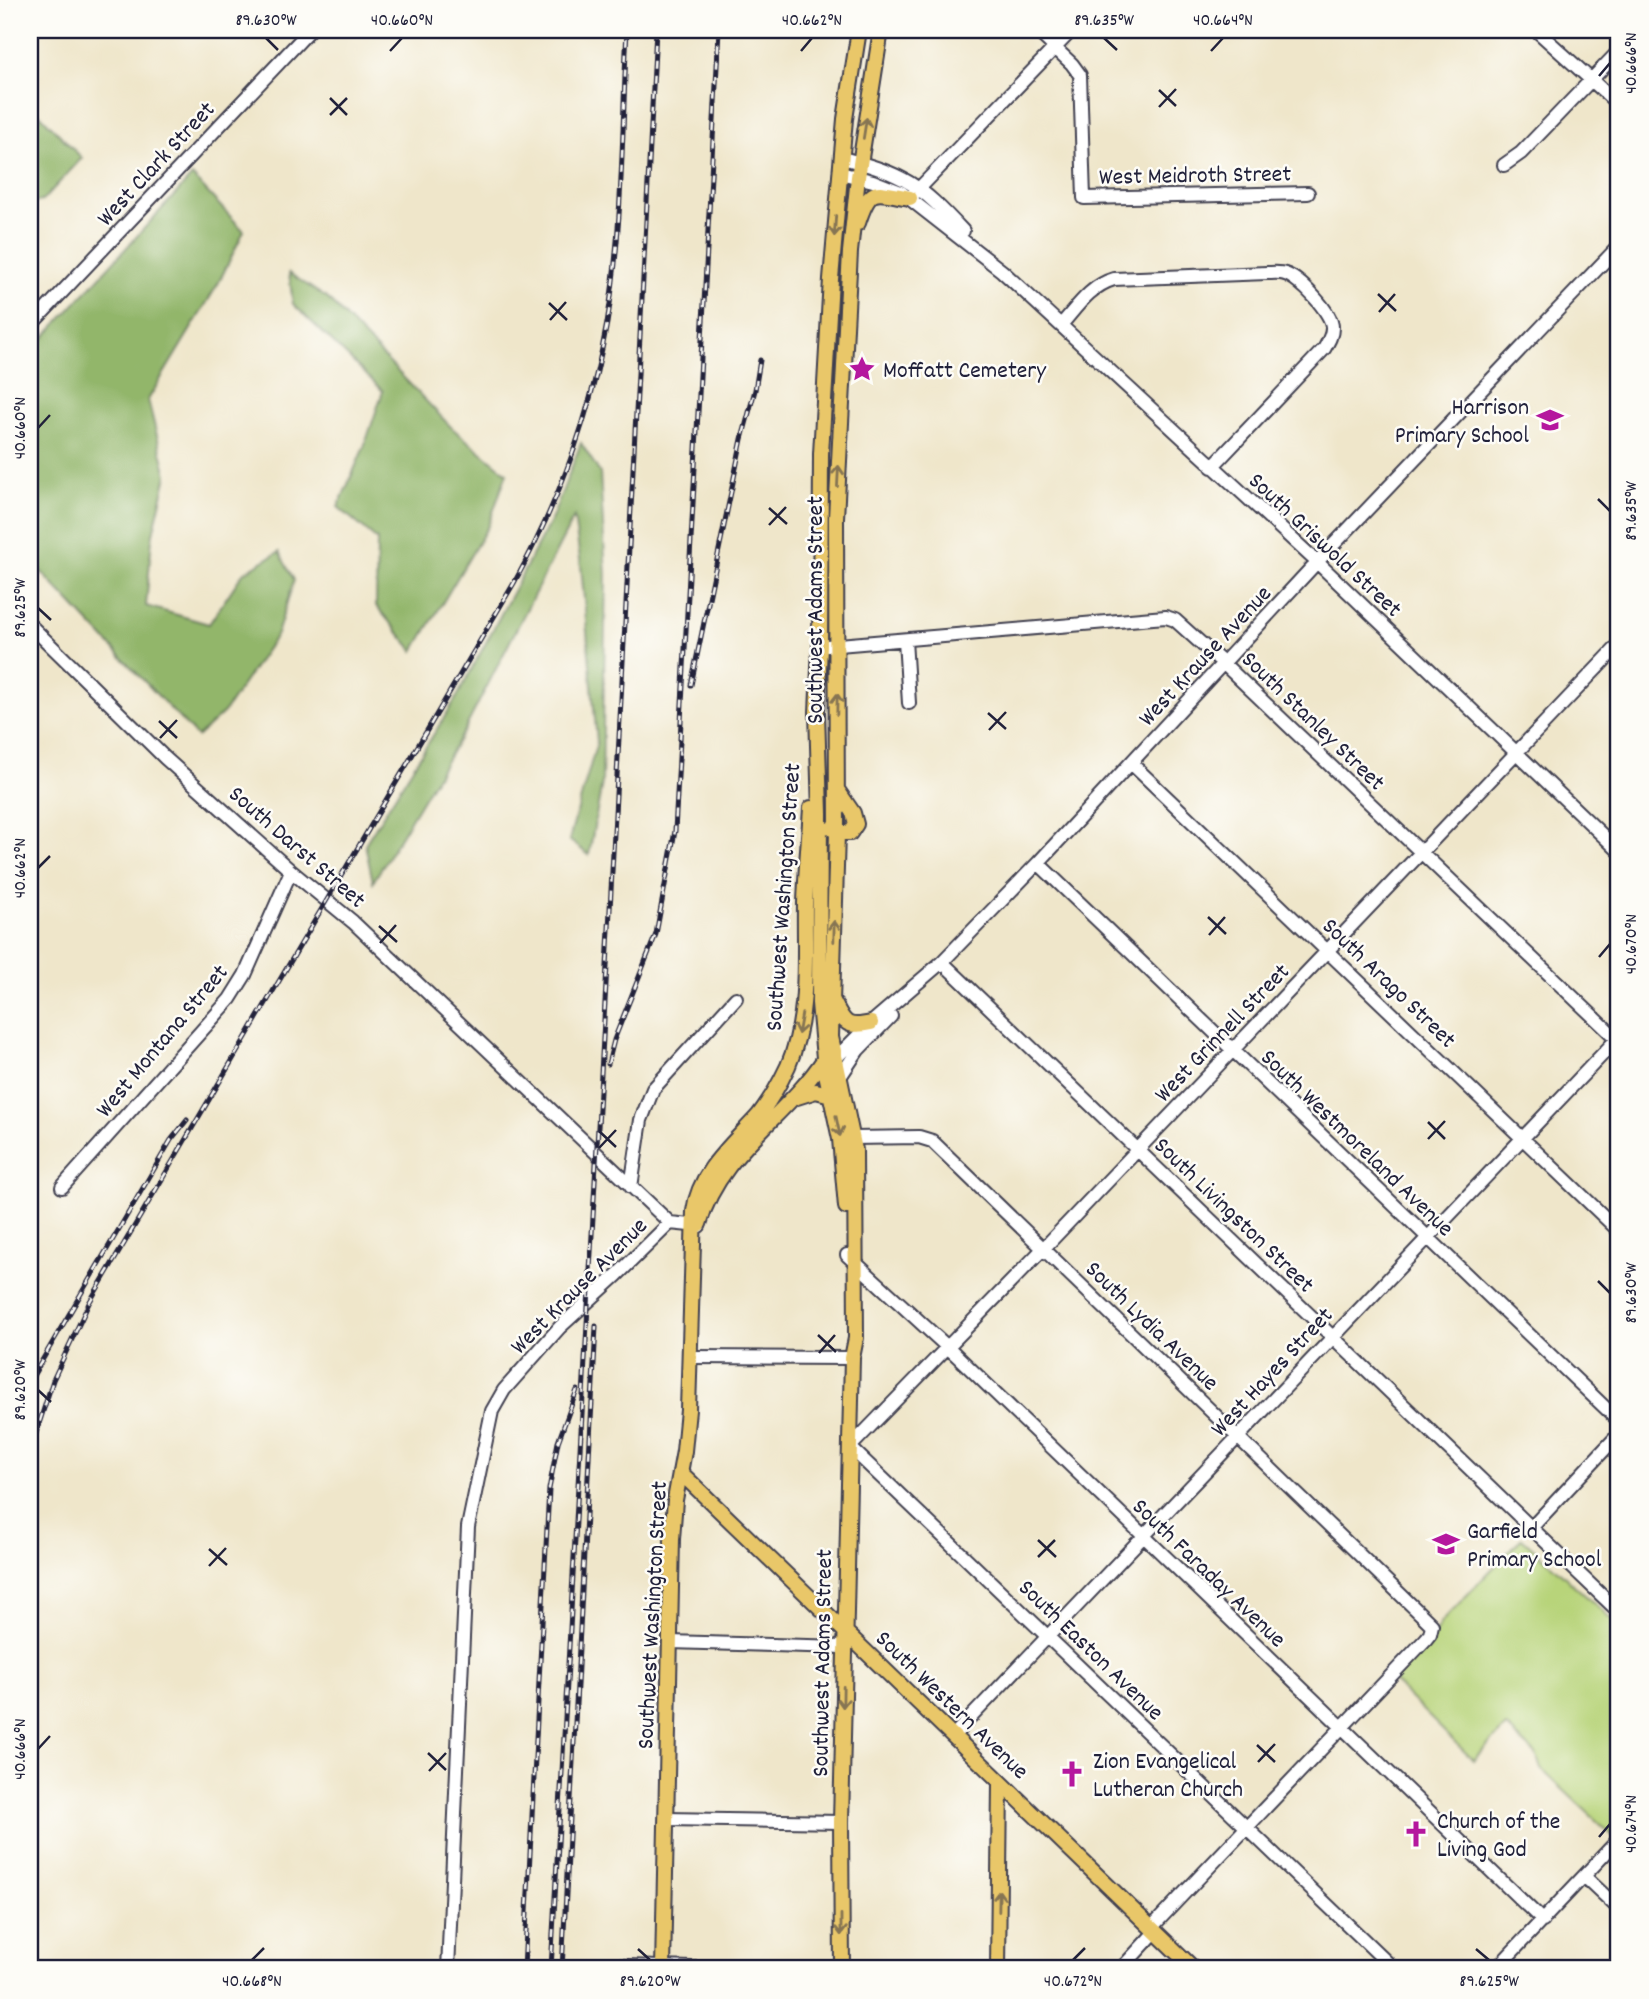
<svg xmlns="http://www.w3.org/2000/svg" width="1649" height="1999" font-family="Dekko,sans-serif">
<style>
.green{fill:#b8d47a;stroke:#6d7b5a;stroke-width:2}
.forest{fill:#92b66a;stroke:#5a6c52;stroke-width:2}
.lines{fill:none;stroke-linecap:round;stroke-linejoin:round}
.minor-casing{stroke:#413f50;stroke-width:16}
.major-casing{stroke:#413f50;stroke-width:18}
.minor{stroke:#fff;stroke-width:12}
.major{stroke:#e9c769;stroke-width:14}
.rail-casing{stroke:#22223b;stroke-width:5}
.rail{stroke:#fdfcf7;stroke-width:2.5;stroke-dasharray:8;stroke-linecap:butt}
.oneway{stroke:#867452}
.ticks{fill:none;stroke:#22223b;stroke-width:2.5}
.labels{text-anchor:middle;stroke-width:5;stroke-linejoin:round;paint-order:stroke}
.street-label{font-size:24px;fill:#22223b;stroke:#fdfcf7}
.poi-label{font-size:24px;fill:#22223b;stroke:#fdfcf7;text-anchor:start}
.neatline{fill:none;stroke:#22223b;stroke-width:2.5}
.ticks-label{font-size:18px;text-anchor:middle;fill:#22223b}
</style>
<rect width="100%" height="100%" fill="#fdfcf7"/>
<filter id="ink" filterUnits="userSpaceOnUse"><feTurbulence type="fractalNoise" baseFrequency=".0143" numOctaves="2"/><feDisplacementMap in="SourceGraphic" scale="14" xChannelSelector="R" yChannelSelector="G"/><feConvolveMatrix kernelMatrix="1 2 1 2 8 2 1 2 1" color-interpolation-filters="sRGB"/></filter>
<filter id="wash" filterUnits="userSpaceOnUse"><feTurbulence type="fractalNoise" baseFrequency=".00686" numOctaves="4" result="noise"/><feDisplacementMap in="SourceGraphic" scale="28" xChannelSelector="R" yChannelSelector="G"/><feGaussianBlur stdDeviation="1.57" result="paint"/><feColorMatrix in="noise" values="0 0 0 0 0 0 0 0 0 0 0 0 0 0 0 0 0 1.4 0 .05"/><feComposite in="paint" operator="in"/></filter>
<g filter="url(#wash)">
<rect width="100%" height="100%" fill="#efe6ca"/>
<path class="green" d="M1522 1538 1619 1626V1830L1613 1836 1541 1769 1536 1754 1506 1727 1473 1760 1391 1679 1434 1634 1441 1622Z"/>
<path class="forest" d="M30 104 82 158 42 201 30 203Z
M192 176 244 231 218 284 148 400 167 475 152 538 146 606 209 624 243 573 279 552 294 580 277 634 224 712 197 737 30 560V353Z
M289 273 328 299 452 428 507 473 488 526 414 651 376 606 377 540 338 507 364 447 383 391 293 304Z
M581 443 600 473 606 575 602 783 589 855 569 840 597 742 581 566 574 517 465 729 373 882 365 844 457 697 552 518Z"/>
</g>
<g filter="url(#ink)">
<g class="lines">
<g class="minor-casing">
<path id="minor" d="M1036 30 1072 64 1080 75 1084 198 1308 193
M1536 30 1619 105
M842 158C905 174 919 184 963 231
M1504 165 1521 153 1619 51
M840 173 873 181 901 192 1002 271 1317 562 1619 851
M910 198 1072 30
M1061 325C1077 307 1090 286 1114 279L1267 273C1272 273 1280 272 1285 274 1299 278 1333 313 1332 328 1332 336 1328 342 1324 349L1212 467
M30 326 310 30
M30 625 165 758 291 871 353 922 670 1223 699 1226
M905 640 909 703
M827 646 1153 618 1166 617 1175 620 1224 664 1619 1041
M1132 764 1619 1231
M1038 863 1619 1421
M942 962 1619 1612
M832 1066 839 1055 871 1023 942 962 1038 863 1317 562 1619 246
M840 1077 858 1050 891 1016
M853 1138 919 1137 932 1141 1432 1625 1430 1634 1426 1639 1151 1928
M62 1187 230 999 245 975 291 871
M631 1187 641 1120 653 1089 736 998
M847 1255 955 1354 1543 1921
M691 1357 852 1358
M1531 1528 1619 1434
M670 1642 844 1647
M953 1736 1619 1037
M666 1819 841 1822
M1585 1877 1619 1909
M595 1965 724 1969
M448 1969 468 1527 492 1411 504 1390 560 1327 617 1275 670 1223
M1121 1969 1155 1932
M1394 1969 850 1447 1043 1249 1619 645
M1496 1969 1619 1839"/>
</g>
<g class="major-casing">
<path id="major" d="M858 223C871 183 876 193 910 198
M832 828 837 833H850L856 824 853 813 838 791
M833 1001C844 1022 845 1029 871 1023
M794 1098 816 1091 831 1095
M846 1207 840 1139 825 1069 819 1003 820 813 817 712 820 646 821 454 831 279 845 119 859 30
M699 1224C720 1151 785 1119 825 1058
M680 1472 1194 1969
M663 1969 672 1539 675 1500 684 1451 688 1410 694 1211C699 1171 733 1144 758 1116 770 1101 780 1083 788 1066 810 1015 804 957 805 903 806 871 809 839 811 808
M842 1969 841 1822 852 1358 856 1338 855 1150 831 1037 837 833 836 518 850 252 858 177 881 30
M998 1969 1000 1782"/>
</g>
<use href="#minor" class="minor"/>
<use href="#major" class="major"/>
<g class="rail-casing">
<path id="rail" d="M691 685 742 439 755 390 760 360
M608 1064 614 1040 656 934 675 831 719 30
M30 1381 171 1140 187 1120
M30 1452 53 1380 89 1303 514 583C559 502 591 414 607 323 623 229 622 125 627 30
M524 1969 549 1489 558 1442 577 1390
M551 1969 608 948 656 30
M562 1969 596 1326"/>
</g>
<use href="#rail" class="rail"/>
</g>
<defs><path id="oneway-shaft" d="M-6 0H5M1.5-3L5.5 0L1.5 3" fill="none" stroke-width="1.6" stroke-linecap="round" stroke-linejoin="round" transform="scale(1.75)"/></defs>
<g class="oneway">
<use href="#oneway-shaft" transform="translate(865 128) rotate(-81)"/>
<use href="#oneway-shaft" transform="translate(835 226) rotate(94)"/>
<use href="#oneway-shaft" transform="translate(838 476) rotate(-87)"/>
<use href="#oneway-shaft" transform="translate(837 704) rotate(-89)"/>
<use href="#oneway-shaft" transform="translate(834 931) rotate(-89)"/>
<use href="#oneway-shaft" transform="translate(800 1024) rotate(100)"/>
<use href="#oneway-shaft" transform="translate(838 1126) rotate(78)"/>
<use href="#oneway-shaft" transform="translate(843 1697) rotate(91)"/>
<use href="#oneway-shaft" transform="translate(999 1901) rotate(-89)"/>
<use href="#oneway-shaft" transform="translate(841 1925) rotate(90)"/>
</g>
</g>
<path class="ticks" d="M266 38 278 50M1104 38 1117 50M390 51 402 38M801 51 812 38M1211 51 1223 38M1599 76 1610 63M1159 90 1176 106M330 98 347 115M1159 107 1176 89M330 115 347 98M1378 294 1396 311M549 303 567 320M1379 312 1395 294M550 320 566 302M38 428 50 415M1598 499 1610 511M769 508 787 524M769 525 786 507M38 608 51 620M988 713 1006 729M159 721 177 738M989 730 1006 712M160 738 177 720M38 868 50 856M1208 917 1226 934M379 926 397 942M1209 935 1225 917M380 943 396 925M1599 957 1610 944M1428 1122 1445 1139M599 1131 616 1147M1428 1139 1445 1121M599 1148 616 1130M1598 1281 1610 1293M818 1335 836 1352M819 1353 835 1335M38 1390 51 1402M1038 1540 1056 1557M209 1549 227 1565M1038 1557 1055 1540M209 1566 226 1548M1257 1745 1275 1762M38 1749 50 1736M428 1753 446 1770M1258 1762 1275 1744M429 1771 446 1753M1599 1837 1610 1824M638 1949 650 1960M1476 1949 1489 1960M252 1960 264 1948M1073 1960 1085 1948"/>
<defs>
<g id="sight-bare" transform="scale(2.1)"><path d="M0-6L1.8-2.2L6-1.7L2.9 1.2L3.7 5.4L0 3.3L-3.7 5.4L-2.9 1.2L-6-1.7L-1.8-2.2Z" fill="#b5179e" stroke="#fdfcf7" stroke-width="2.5" paint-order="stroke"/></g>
<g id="school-bare" transform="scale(2.1)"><path d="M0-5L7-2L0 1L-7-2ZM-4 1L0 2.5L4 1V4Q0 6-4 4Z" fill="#b5179e" stroke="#fdfcf7" stroke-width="2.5" paint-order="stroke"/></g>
<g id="church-bare" transform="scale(2.1)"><path d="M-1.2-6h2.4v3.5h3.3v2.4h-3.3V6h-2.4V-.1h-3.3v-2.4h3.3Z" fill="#b5179e" stroke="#fdfcf7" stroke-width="2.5" paint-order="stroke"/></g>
</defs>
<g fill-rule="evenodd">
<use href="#sight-bare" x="862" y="369"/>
<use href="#school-bare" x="1550" y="420"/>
<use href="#school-bare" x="1446" y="1544"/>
<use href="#church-bare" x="1072" y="1774"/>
<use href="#church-bare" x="1416" y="1834"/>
</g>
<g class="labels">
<g class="street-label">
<text transform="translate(155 163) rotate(-47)" y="8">West Clark Street</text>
<text transform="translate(1195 174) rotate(-1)" y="8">West Meidroth Street</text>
<text transform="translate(1326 544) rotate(43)" y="8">South Griswold Street</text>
<text transform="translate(814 610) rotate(-90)" y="8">Southwest Adams Street</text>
<text transform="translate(1204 655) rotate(-47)" y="8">West Krause Avenue</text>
<text transform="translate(1314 720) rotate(44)" y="8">South Stanley Street</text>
<text transform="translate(298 846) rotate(41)" y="8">South Darst Street</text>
<text transform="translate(782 897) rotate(-86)" y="8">Southwest Washington Street</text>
<text transform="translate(1390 982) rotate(44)" y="8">South Arago Street</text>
<text transform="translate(1221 1032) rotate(-46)" y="8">West Grinnell Street</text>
<text transform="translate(161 1040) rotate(-50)" y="8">West Montana Street</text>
<text transform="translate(1358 1142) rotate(44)" y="8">South Westmoreland Avenue</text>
<text transform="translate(1235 1214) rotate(44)" y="8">South Livingston Street</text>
<text transform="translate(578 1285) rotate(-45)" y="8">West Krause Avenue</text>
<text transform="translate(1153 1325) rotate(44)" y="8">South Lydia Avenue</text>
<text transform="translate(1271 1371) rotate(-47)" y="8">West Hayes Street</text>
<text transform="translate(1210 1572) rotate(44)" y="8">South Faraday Avenue</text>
<text transform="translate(651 1615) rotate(-87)" y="8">Southwest Washington Street</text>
<text transform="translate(1092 1649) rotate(44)" y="8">South Easton Avenue</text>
<text transform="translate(821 1663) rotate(-89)" y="8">Southwest Adams Street</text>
<text transform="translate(953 1704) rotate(44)" y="8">South Western Avenue</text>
</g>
<g class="poi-label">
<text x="883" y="377">Moffatt Cemetery</text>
<text x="1529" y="414" text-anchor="end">Harrison<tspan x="1529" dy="28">Primary School</tspan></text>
<text x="1467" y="1538">Garfield<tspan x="1467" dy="28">Primary School</tspan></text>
<text x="1093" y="1768">Zion Evangelical<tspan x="1093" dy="28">Lutheran Church</tspan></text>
<text x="1437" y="1828">Church of the<tspan x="1437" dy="28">Living God</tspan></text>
</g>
</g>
<rect width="1649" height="1999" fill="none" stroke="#fdfcf7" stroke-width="77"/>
<rect x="38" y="38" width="1572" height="1922" class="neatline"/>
<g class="ticks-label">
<text x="266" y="25">89.630°W</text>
<text x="402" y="25">40.660°N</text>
<text x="812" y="25">40.662°N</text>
<text x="1104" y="25">89.635°W</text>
<text x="1223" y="25">40.664°N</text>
<text transform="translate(1630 63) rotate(-90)" y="6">40.666°N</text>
<text transform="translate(19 428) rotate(-90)" y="6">40.660°N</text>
<text transform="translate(1630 511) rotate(-90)" y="6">89.635°W</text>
<text transform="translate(19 608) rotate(-90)" y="6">89.625°W</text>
<text transform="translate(19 868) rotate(-90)" y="6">40.662°N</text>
<text transform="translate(1630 944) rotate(-90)" y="6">40.670°N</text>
<text transform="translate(1630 1293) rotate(-90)" y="6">89.630°W</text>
<text transform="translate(19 1390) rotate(-90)" y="6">89.620°W</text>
<text transform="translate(19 1749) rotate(-90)" y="6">40.666°N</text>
<text transform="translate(1630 1824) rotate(-90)" y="6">40.674°N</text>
<text x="252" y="1986">40.668°N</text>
<text x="650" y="1986">89.620°W</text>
<text x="1073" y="1986">40.672°N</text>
<text x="1489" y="1986">89.625°W</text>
</g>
</svg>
